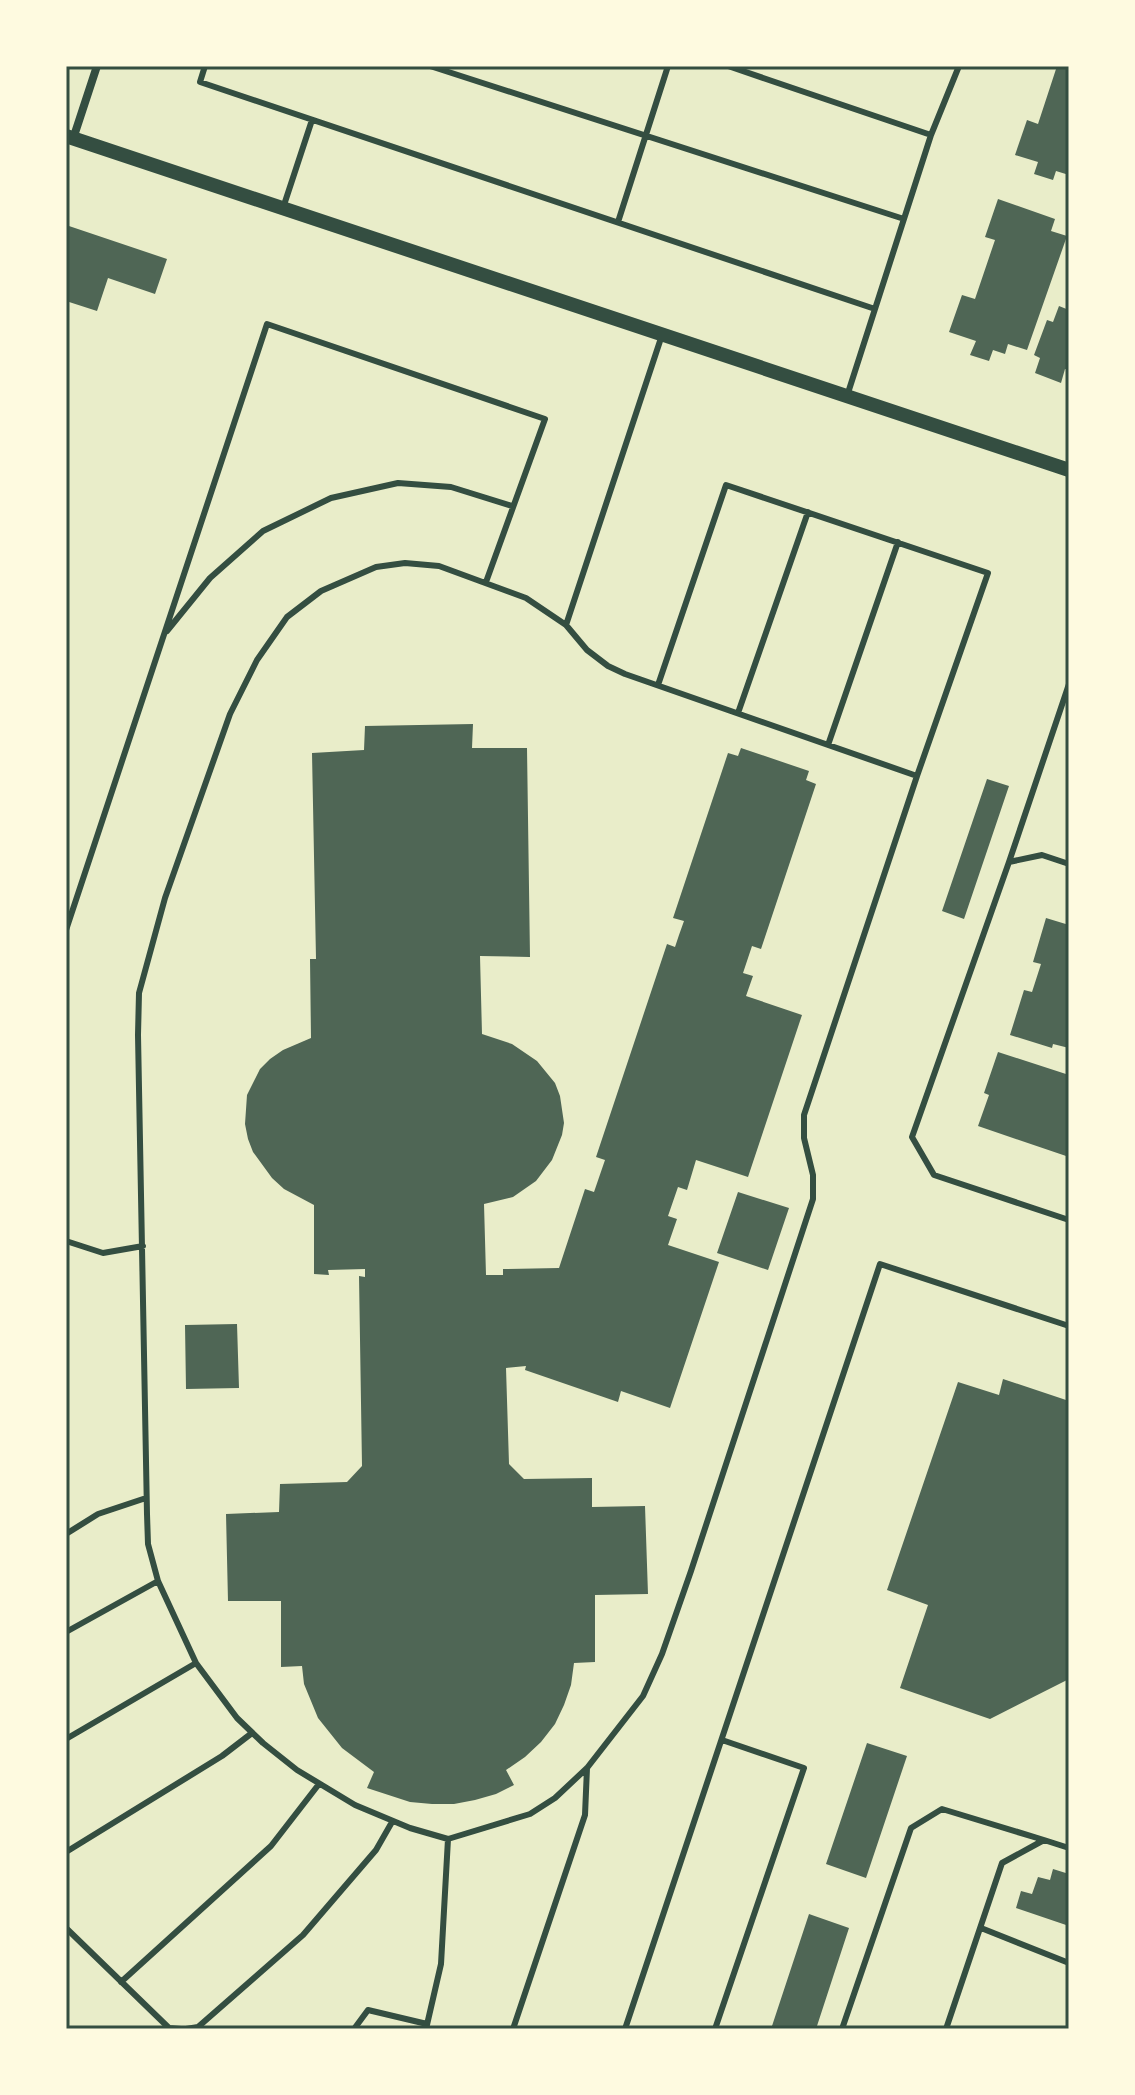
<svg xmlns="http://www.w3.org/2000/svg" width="1135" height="2095" font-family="Cabin,sans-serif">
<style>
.building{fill:#4f6655}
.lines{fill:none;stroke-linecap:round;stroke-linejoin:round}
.service{stroke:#344e41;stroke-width:6}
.minor{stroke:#344e41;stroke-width:8}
.tertiary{stroke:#344e41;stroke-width:14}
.neatline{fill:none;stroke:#344e41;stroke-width:3}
</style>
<rect width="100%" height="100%" fill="#e9edc9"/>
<path class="building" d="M1057 66H1069V175L1056 171 1053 180 1034 174 1038 162 1015 155 1027 120 1038 124Z
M998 199 1055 219 1051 231 1067 236 1027 350 1008 344 1005 354 993 350 989 361 970 355 976 341 949 332 962 295 975 299 995 240 985 237Z
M66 225 167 259 155 294 108 278 97 311 66 301Z
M1059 306 1069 310V370L1065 369 1061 383 1035 373 1040 358 1034 355 1047 320 1053 322Z
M473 724 472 748H527L530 957 480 956 482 1034 512 1044 537 1061 555 1083 560 1096 564 1123 562 1135 552 1160 536 1181 513 1197 484 1204 486 1275H503V1269L559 1268 585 1189 594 1192 605 1160 596 1157 667 944 675 947 679 935 684 921 673 918 728 753 738 756 741 748 809 771 806 780 816 784 761 949 752 946 743 973 753 976 746 996 802 1015 748 1177 696 1160 687 1190 678 1187 668 1216 677 1219 668 1245 719 1262 670 1408 621 1391 618 1402 525 1370 526 1366 506 1368 509 1464 524 1479 592 1478V1507L645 1506 648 1594 595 1595V1662L574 1663 571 1685 564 1705 555 1724 541 1742 525 1757 506 1770 514 1785 496 1794 475 1800 454 1804H432L410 1802 367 1788 374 1772 342 1748 318 1718 304 1684 302 1666 281 1667V1601H228L226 1514 279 1512 280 1484 347 1482 362 1466 359 1276 365 1277V1269L328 1270 329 1275 314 1274V1205L284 1189 272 1178 253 1152 248 1139 245 1124 247 1095 260 1069 270 1059 283 1050 311 1038 310 959H316L312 753 364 750 365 726Z
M987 779 1009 786 964 919 942 911Z
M1046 918 1069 925V1048L1053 1044 1052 1048 1010 1035 1024 990 1032 992 1041 964 1033 962Z
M998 1052 1069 1075V1157L978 1126 989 1095 984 1093Z
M738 1192 789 1208 768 1270 717 1253Z
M237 1324 239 1388 186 1389 185 1325Z
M1003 1379 1069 1401V1679L990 1719 900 1688 928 1605 887 1590 958 1382 999 1395Z
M867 1743 907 1756 866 1878 826 1864Z
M1053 1869 1069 1874V1926L1016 1908 1021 1891 1032 1894 1038 1877 1050 1880Z
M809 1914 849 1928 816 2029H771Z"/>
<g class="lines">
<path class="service" d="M205 66 200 82 875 309
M430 66 904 219
M728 66 931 135 847 396
M931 135 959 66
M283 208 312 120
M618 222 668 66
M405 563 439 566 526 598 566 625 587 650 608 666 625 674 917 776 804 1115V1138L813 1175V1199L691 1571 662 1654 643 1696 587 1768 555 1798 530 1814 448 1839 410 1828 355 1805 297 1770 263 1743 237 1718 196 1663 158 1581 148 1544 147 1514 138 1035 139 993 165 898 230 714 257 660 287 617 321 591 376 567Z
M566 625 662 335
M167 631 210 578 263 531 331 498 398 483 451 487 512 506
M658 685 726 485 988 573 917 776
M738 713 808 512
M828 745 898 542
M1009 862 1069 684
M1069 864 1042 855 1009 862 912 1137 934 1175 1069 1220
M66 930 267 324 545 419 486 582
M66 1241 103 1253 143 1246
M66 1534 98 1514 146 1498
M66 1632 158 1581
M66 1739 196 1663
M66 1852 222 1756 252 1733
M66 1928 169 2028 181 2029
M981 1928 1069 1963
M121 1982 271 1846 319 1784
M186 2029 198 2027 303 1935 376 1850 392 1822
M354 2029 368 2010 427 2024
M426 2029 441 1964 448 1839
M513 2029 585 1815 587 1768
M625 2029 880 1264 1069 1326
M715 2029 804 1768 722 1740
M842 2029 911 1828 942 1809 1044 1840
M946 2029 1002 1863 1044 1840 1069 1848"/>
<path class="minor" d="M73 139 97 66"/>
<path class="tertiary" d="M66 136 1069 470"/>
</g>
<rect width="1135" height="2095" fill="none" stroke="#fefae0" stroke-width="136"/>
<rect x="68" y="68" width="999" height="1959" class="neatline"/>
</svg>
